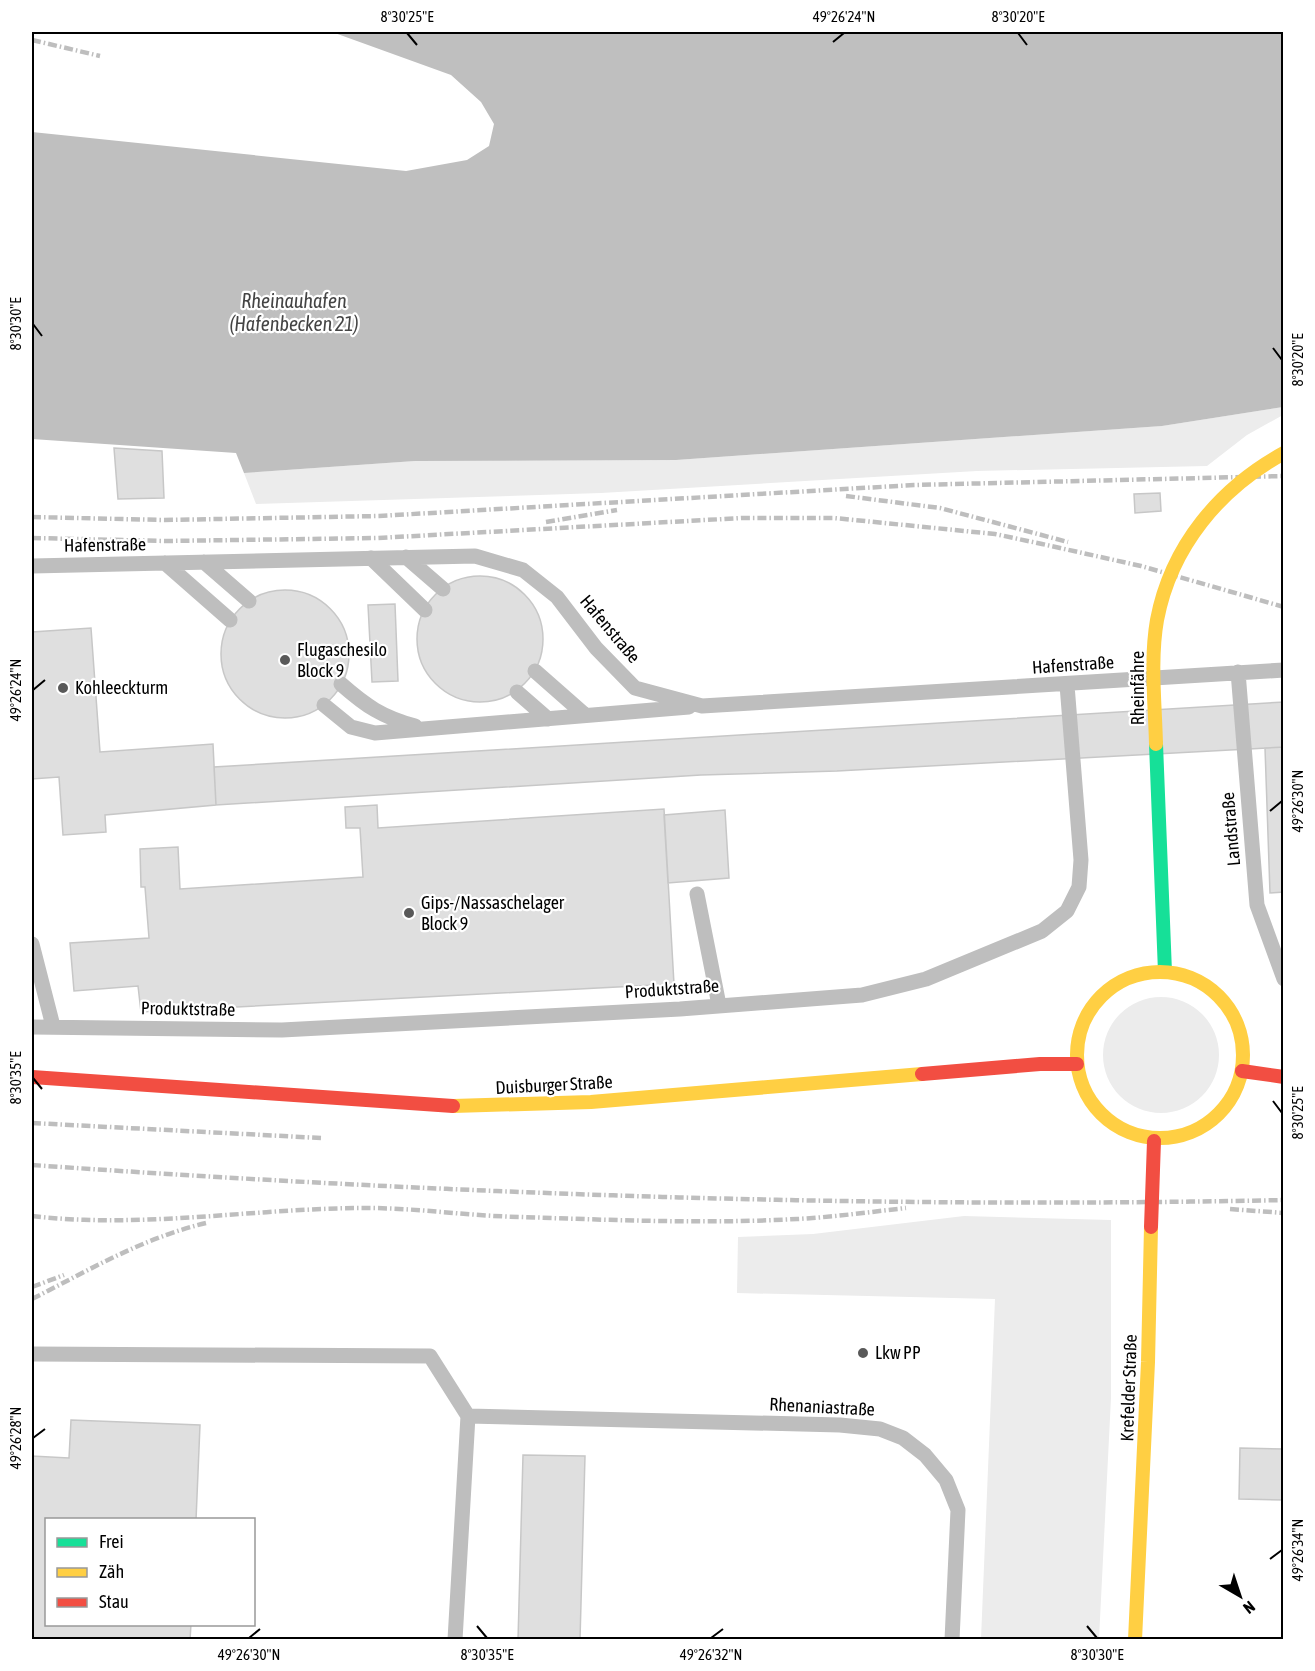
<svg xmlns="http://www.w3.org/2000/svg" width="1315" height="1671" font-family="'Asap Condensed',sans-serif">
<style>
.green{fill:#ececec}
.water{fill:#bfbfbf}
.building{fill:#dfdfdf;stroke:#c7c7c7;stroke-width:1.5}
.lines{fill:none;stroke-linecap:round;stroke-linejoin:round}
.lane{stroke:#bebebe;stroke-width:15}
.fast{stroke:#16e098;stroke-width:14}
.slow{stroke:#ffcf43;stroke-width:14}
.jam{stroke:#f24e42;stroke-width:14}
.rail{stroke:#bebebe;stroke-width:4.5;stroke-dasharray:9 3 1.5 3;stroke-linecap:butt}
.slow-bridge{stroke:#ffcf43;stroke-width:14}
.jam-bridge{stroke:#f24e42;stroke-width:14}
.ticks{fill:none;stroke:#000;stroke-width:2}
.poi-dot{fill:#595959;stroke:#fff;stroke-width:2}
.labels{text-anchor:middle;stroke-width:4.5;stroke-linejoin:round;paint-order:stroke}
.street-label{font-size:18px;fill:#000;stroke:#fff}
.poi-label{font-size:18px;fill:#000;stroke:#fff;text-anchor:start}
.water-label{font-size:20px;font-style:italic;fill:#444;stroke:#fff}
.neatline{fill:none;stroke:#000;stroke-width:2}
.ticks-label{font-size:15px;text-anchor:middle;fill:#000}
</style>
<rect width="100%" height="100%" fill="#fff"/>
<path class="green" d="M1283 407V415L1247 435 1207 466 977 471 601 493 256 504 244 473 415 461 676 460 1162 426Z
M1103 1055a58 58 0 1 1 116 0a58 58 0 1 1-116 0Z
M964 1216 1111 1220V1398L1099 1639H981L995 1299 737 1293 738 1237 813 1234Z"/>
<path class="water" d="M332 32H1283V407L1162 426 676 460 415 461 244 473 236 453 32 439V132L406 171 467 160 489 146 494 124 481 102 451 75Z"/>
<path class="building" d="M114 448 162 451 164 498 118 499Z
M1160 493 1161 511 1135 513 1134 494Z
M417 639a63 63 0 1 1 126 0a63 63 0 1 1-126 0Z
M221 654a64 64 0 1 1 128 0a64 64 0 1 1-128 0Z
M395 604 398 681 372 682 368 605Z
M91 628 100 752 213 744 216 805 105 815 106 832 63 835 59 777 32 779V632Z
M1284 702V747L837 771 701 775 216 805 214 767Z
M1284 747V892L1270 893 1265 748Z
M377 805 378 828 664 809 674 984 141 1012 138 986 74 991 70 943 149 938 145 887H141L140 849 178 847 180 889 363 877 360 828H346L345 807Z
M725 810 729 878 668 883 664 815Z
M71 1420 200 1425 196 1520H46V1624H191L190 1640H32V1456L69 1458Z
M1240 1448 1284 1449V1500L1239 1499Z
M523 1455 585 1456 580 1640H518Z"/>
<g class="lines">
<path class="lane" d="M406 557 443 589
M371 558 425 610
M204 562 249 601
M165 563 230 620
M32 566 475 556 523 570 557 597 596 648 635 688 702 706 1284 670
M535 671 585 715
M1238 672 1257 905 1284 979
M341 684C366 706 382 717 415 726
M517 692 548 719
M324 705 351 727 375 733 689 707
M697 894 719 1005
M32 944 53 1026
M32 1027 282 1030 680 1009 862 995 926 979 1042 931 1067 911 1079 887 1081 860 1067 685
M32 1354 430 1356 468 1416 455 1640
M468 1416 840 1425 880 1429 903 1438 925 1455 946 1480 958 1510 952 1640"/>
<path class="fast" d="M1156 744 1165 972"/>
<path class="slow" d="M1077 1055a83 83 0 1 1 166 0a83 83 0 1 1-166 0Z
M453 1106 591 1102 922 1074
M1135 1640 1148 1362 1151 1227"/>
<path class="jam" d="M1242 1071 1284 1077
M922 1074 1040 1064H1077
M32 1077 453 1106"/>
<path class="rail" d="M32 40 100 56
M846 496 940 508 1068 542
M32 517 164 520 379 516 914 485 1284 476
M546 522 617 510
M32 538 165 541 378 538 742 518H834L995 534 1042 544 1141 566 1284 607
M32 1123 321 1138
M32 1165C448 1194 866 1209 1284 1200
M1230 1209 1284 1213
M32 1216C143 1229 255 1208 367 1208 418 1208 469 1216 521 1217 612 1220 706 1224 797 1219 834 1217 870 1212 906 1208
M32 1287 64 1275
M32 1299C89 1270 143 1238 206 1223"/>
<path class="slow-bridge" d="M1156 744C1155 703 1150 660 1157 620 1171 546 1220 488 1284 453"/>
<path class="jam-bridge" d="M1151 1227 1154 1141"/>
</g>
<path class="ticks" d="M407 33 417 45M1018 33 1027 45M833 42 844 33M33 324 42 336M1273 348 1282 360M33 690 45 680M1270 811 1282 801M33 1078 42 1089M1273 1101 1282 1113M33 1438 45 1429M1270 1559 1282 1550M477 1626 487 1638M1087 1626 1097 1638M249 1638 260 1629M711 1638 723 1629"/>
<g class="poi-dot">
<circle cx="285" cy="660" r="6"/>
<circle cx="63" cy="688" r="6"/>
<circle cx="409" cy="913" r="6"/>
<circle cx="863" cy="1353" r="6"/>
</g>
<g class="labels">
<g class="street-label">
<text transform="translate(105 545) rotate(-1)" y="6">Hafenstraße</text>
<text transform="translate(610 629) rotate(50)" y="6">Hafenstraße</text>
<text transform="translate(1073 665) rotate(-4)" y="6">Hafenstraße</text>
<text transform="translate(1138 688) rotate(-90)" y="6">Rheinfähre</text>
<text transform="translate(1231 829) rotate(-95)" y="6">Landstraße</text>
<text transform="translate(672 989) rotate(-4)" y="6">Produktstraße</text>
<text transform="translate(188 1009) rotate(1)" y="6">Produktstraße</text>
<text transform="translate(554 1085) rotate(-3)" y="6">Duisburger Straße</text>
<text transform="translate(1129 1388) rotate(-88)" y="6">Krefelder Straße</text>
<text transform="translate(822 1407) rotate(3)" y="6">Rhenaniastraße</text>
</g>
<g class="poi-label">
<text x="297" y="656">Flugaschesilo<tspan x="297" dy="21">Block 9</tspan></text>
<text x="75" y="694">Kohleeckturm</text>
<text x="421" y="909">Gips-/Nassaschelager<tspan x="421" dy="21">Block 9</tspan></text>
<text x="875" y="1359">Lkw PP</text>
</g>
<g class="water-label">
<text x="294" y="308">Rheinauhafen<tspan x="294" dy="23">(Hafenbecken 21)</tspan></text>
</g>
</g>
<rect width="1315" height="1671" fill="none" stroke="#ffffff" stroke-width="66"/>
<rect x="45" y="1518" width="210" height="108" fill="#ffffff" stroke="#999999" stroke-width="1.5"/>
<rect x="57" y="1538" width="30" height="9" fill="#16e098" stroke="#999999" stroke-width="1.5"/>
<text x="99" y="1548" font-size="18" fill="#000000">Frei</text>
<rect x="57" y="1568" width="30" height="9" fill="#ffcf43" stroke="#999999" stroke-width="1.5"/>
<text x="99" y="1578" font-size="18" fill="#000000">Zäh</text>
<rect x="57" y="1598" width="30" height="9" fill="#f24e42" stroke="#999999" stroke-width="1.5"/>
<text x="99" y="1608" font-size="18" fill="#000000">Stau</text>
<g transform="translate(1240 1596) rotate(141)" stroke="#ffffff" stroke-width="4.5" paint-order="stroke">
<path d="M0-4.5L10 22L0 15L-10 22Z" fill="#000000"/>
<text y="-9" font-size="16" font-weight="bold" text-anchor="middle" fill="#000000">N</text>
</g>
<rect x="33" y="33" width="1249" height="1605" class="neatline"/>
<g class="ticks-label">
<text x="407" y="22">8°30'25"E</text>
<text x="844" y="22">49°26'24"N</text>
<text x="1018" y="22">8°30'20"E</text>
<text transform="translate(16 324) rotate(-90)" y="5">8°30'30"E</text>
<text transform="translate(1298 360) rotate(-90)" y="5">8°30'20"E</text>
<text transform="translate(16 690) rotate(-90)" y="5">49°26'24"N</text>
<text transform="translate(1298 801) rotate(-90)" y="5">49°26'30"N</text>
<text transform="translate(16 1078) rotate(-90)" y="5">8°30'35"E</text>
<text transform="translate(1298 1113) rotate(-90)" y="5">8°30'25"E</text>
<text transform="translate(16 1438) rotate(-90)" y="5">49°26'28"N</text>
<text transform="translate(1298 1550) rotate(-90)" y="5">49°26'34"N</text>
<text x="249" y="1660">49°26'30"N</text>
<text x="487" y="1660">8°30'35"E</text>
<text x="711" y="1660">49°26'32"N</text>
<text x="1097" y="1660">8°30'30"E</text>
</g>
</svg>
